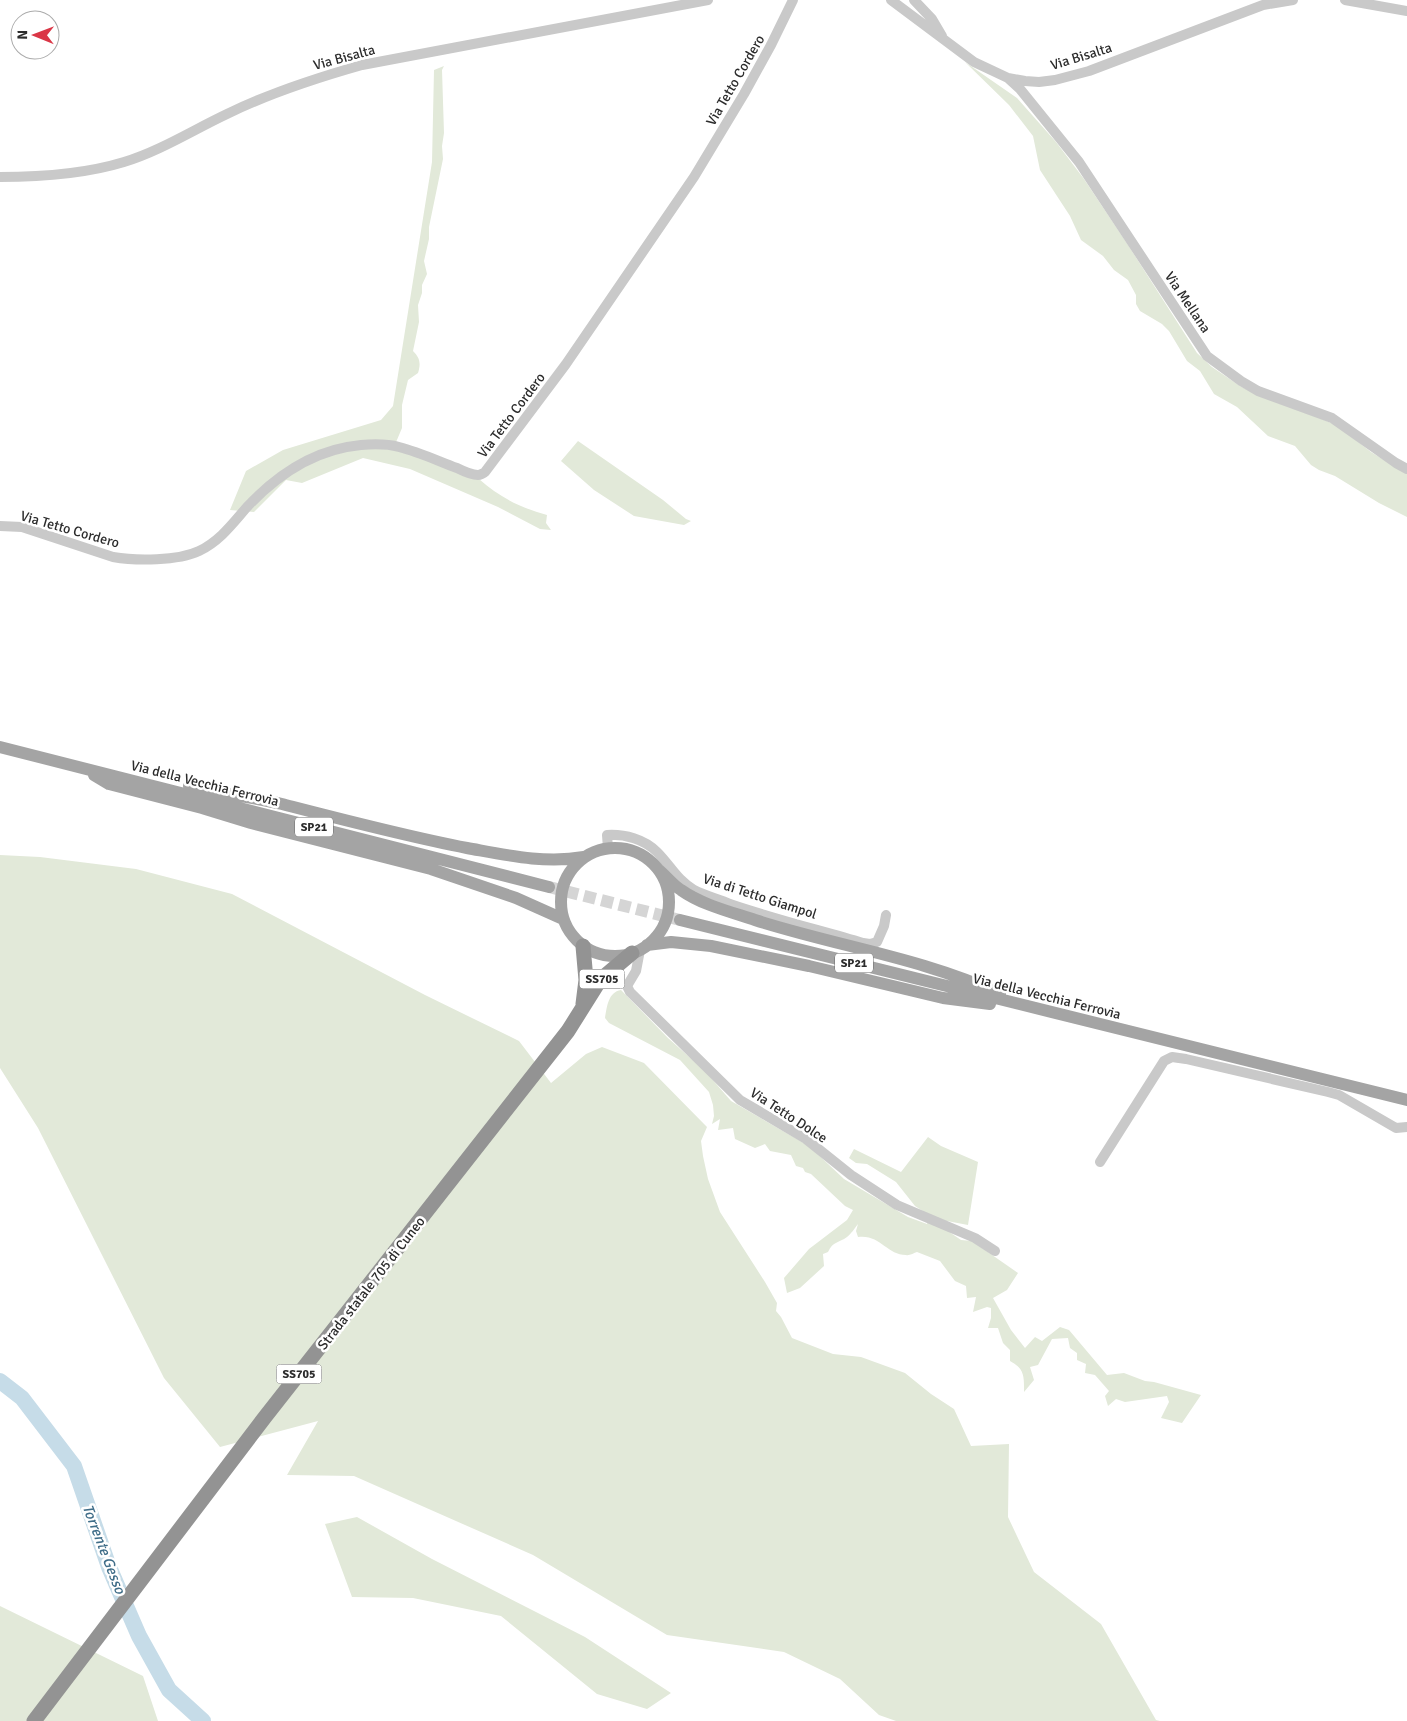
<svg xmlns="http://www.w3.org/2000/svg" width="1407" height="1721" font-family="Signika,sans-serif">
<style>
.green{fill:#e2e9d9}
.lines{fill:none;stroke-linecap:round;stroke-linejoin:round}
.river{stroke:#c6dce8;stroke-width:16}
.major-tunnel{stroke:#d5d5d5;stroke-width:12;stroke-dasharray:12 6;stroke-linecap:butt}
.minor{stroke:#c9c9c9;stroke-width:10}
.major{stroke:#a4a4a4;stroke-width:12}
.highway{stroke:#939393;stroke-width:15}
.labels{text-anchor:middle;stroke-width:5;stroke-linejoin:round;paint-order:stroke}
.shield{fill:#fff;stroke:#6b6b6b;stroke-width:1}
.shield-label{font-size:12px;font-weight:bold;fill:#2c2c2c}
.street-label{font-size:14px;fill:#2c2c2c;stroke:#fff}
.water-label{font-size:15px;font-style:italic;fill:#3f6d88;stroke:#fff}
</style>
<rect width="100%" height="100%" fill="#fff"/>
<path class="green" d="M965 62 1017 98 1056 142 1084 179 1128 245 1197 353 1212 367 1240 386 1259 396 1294 407 1338 426 1371 452 1407 474V517L1379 503 1335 476 1319 470 1311 465 1295 446 1268 436 1237 407 1214 394 1200 371 1187 361 1169 331 1162 324 1140 311 1136 304V295L1128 280 1114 270 1103 256 1081 240 1070 216 1040 170 1033 136 1009 105Z
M444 66 442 70 444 133 442 146 443 159 429 227V239L424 261 427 274 422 285V293L418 305 419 322 413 351C420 358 421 363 418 373L408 380 402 405V428L394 447 479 479C499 497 521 508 547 515L546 523 551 530 540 529 498 507 410 469 363 458 302 483 286 480 254 512 230 510 246 471 283 450 381 420 393 406 432 162 434 70Z
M578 441 663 500 686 519 691 521 684 525 634 516 594 490 561 461Z
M0 855 40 857 136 869 232 894 425 995 519 1041 551 1083 586 1054 602 1047 644 1063 707 1127 701 1141 703 1156 708 1179 720 1212 765 1282 777 1303 776 1311 781 1317 792 1338 833 1354 861 1357 905 1373 931 1394 954 1409 971 1446 1009 1444 1008 1517 1034 1572 1101 1624 1156 1720 1160 1721H896L879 1715 840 1679 784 1652 667 1635 533 1555 354 1476 287 1475 318 1421 220 1447 164 1378 38 1128 0 1068Z
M621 990 668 1038 705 1071 731 1101 809 1146 844 1179 908 1217 927 1224 929 1215 915 1206 896 1182 867 1164 856 1163 849 1158 854 1149 901 1172 928 1137 941 1146 978 1162 968 1225 947 1221 945 1229 961 1240 972 1241 1018 1273 1007 1290 993 1298 1011 1330 1025 1348 1035 1337 1042 1341 1060 1327 1069 1330 1107 1375 1124 1373 1145 1381 1154 1382 1201 1395 1182 1423 1161 1418 1169 1402 1167 1396 1125 1402 1116 1399 1108 1406 1105 1396 1109 1391 1095 1375 1085 1373 1086 1364 1077 1360V1353L1070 1348 1068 1338 1052 1339 1038 1365 1030 1367 1034 1380 1024 1392C1024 1377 1025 1369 1010 1361V1350L1003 1343 998 1328H988L991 1318V1308L987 1307 973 1312 976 1297 967 1298 966 1286 955 1281 940 1261 917 1252C914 1253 909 1256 906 1255 887 1255 880 1234 858 1237L856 1231 858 1224C855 1228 851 1234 847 1237 839 1243 833 1241 828 1252L823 1254 824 1266 800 1288 787 1293 784 1278 809 1249 847 1220 853 1210 845 1206 811 1174 805 1172 803 1168 796 1166 791 1155 770 1151 765 1144 755 1148 735 1139 733 1128 718 1130 720 1119 712 1124 714 1116 713 1105 709 1092 680 1060 609 1023 605 1018C607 1007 608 992 621 990Z
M357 1517 432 1559 585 1637 671 1693 647 1709 597 1694 501 1616 413 1598 352 1597 325 1524Z
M0 1606 143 1676 158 1721H0Z"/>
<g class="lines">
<path class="river" d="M0 1381 22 1398 74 1466 109 1567 139 1636 169 1690 203 1721"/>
<path class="major-tunnel" d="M549 887 680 920"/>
<path class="minor" d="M891 0 974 62 1008 78 1025 81 1039 82 1055 80 1089 71 1263 5 1293 0
M914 0 932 19 942 36
M1345 0 1407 11
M1008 78 1020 89 1079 162 1207 356 1241 381 1258 391 1332 418 1396 463 1407 469
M0 177C40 177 85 174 124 162 160 151 193 130 227 114 270 93 316 78 362 65L708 0
M0 526 22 527 113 557C136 561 178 561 199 551 220 541 233 523 247 507 277 475 316 449 361 445 373 444 388 444 399 447 419 452 438 461 457 468 463 471 471 475 478 475 480 475 484 473 485 472L566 364 694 177 744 94 771 45 793 0
M608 848 607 835C625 834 644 839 657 852 671 866 676 879 694 890 705 896 719 899 730 904 774 919 819 930 863 943L870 944 877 942 884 926 886 915
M640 950 636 971 627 986 630 992 740 1100 806 1139 851 1175 897 1205 975 1238 995 1251
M1100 1162 1164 1061 1172 1057 1186 1059 1328 1092 1339 1095 1396 1128 1407 1127"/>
<path class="major" d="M0 747 549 887
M94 775 109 784 202 808 251 823 431 869 516 898 563 919
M189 786C220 793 251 797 282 804 344 820 405 836 467 848 506 855 545 864 584 857
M561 902a54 54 0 1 1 108 0a54 54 0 1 1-108 0Z
M659 870C666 876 673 885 681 890 702 905 731 912 755 920 836 946 923 958 1000 994
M680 920 1407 1100
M647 945 671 942 711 946 809 966 943 998 990 1004"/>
<path class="highway" d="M583 1004 586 980 583 946
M34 1721 265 1417 568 1031 600 980 632 953"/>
</g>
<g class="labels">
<g class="shield">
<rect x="295" y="817.5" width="38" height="19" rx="4"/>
<rect x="835" y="953.5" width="38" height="19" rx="4"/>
<rect x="579.5" y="969.5" width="45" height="19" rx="4"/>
<rect x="276.5" y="1364.5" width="45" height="19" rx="4"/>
</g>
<g class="shield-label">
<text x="314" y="831">SP21</text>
<text x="854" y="967">SP21</text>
<text x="602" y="983">SS705</text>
<text x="299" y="1378">SS705</text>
</g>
<g class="street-label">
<text transform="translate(1081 56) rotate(-17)" y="5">Via Bisalta</text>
<text transform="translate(344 57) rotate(-15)" y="5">Via Bisalta</text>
<text transform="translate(735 80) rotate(-60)" y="5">Via Tetto Cordero</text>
<text transform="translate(1188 302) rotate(56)" y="5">Via Mellana</text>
<text transform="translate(511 415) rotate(-53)" y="5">Via Tetto Cordero</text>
<text transform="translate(70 529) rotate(16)" y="5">Via Tetto Cordero</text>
<text transform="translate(205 783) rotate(14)" y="5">Via della Vecchia Ferrovia</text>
<text transform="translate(760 896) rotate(18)" y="5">Via di Tetto Giampol</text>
<text transform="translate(1047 996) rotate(14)" y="5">Via della Vecchia Ferrovia</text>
<text transform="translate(789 1115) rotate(33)" y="5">Via Tetto Dolce</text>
<text transform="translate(371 1283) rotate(-52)" y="5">Strada statale 705 di Cuneo</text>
</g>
<g class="water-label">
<text transform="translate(104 1549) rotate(69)" y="5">Torrente Gesso</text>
</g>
</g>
<g transform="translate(35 35) rotate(271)"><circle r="24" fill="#ffffff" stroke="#ababab"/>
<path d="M0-4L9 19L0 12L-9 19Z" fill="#da3646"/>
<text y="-8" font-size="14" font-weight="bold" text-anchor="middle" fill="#2c2c2c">N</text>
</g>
</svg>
